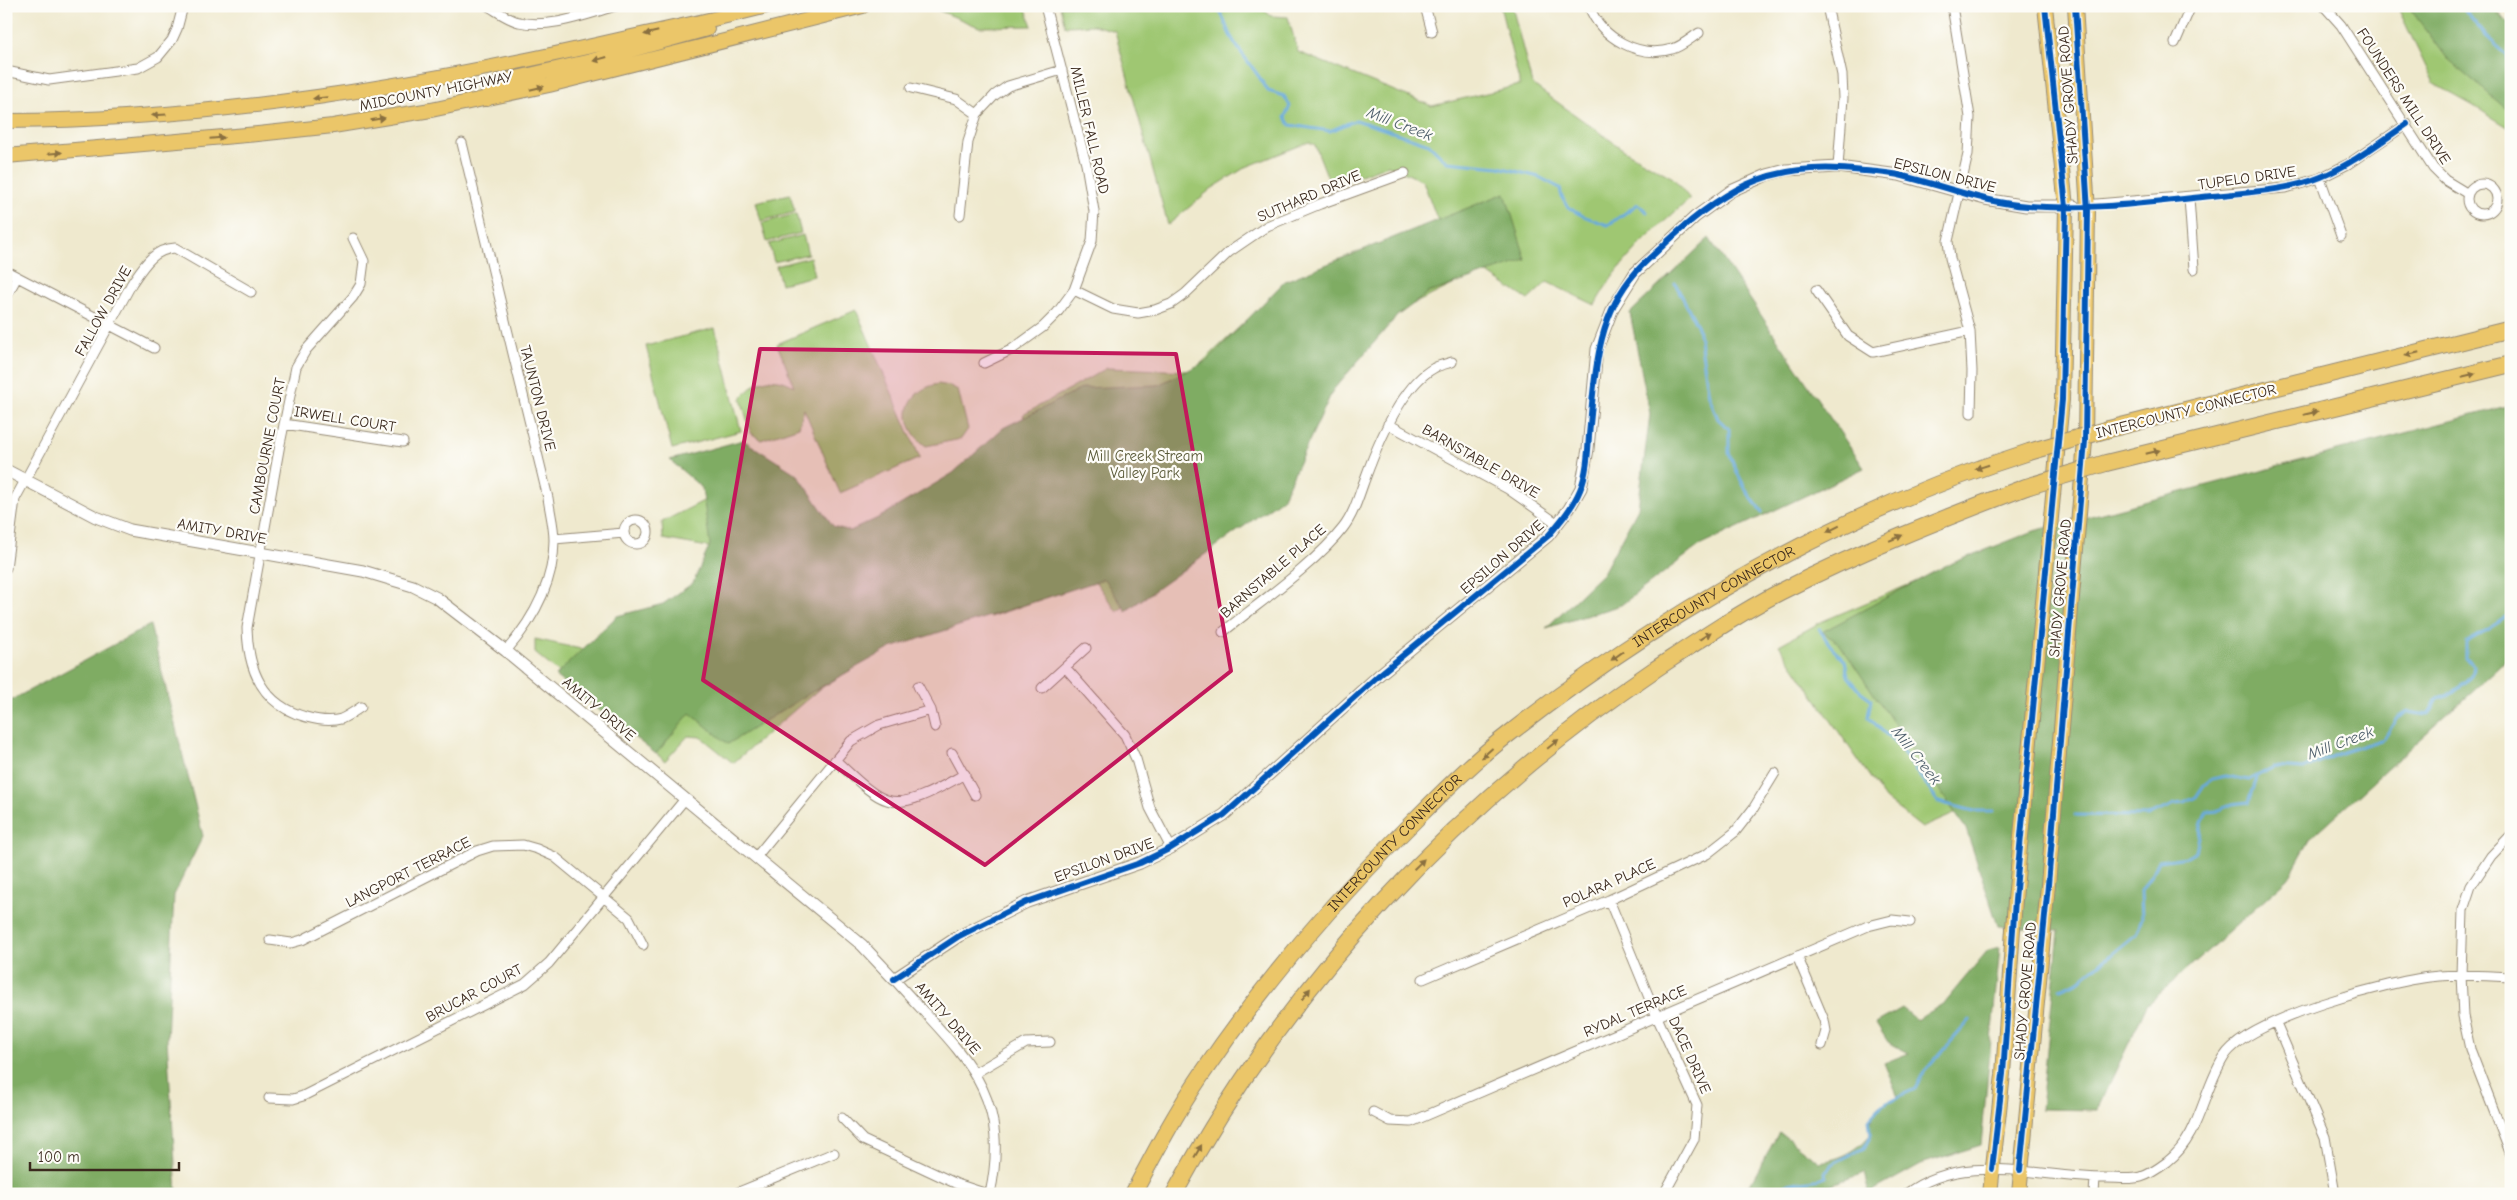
<svg xmlns="http://www.w3.org/2000/svg" width="2517" height="1200" font-family="'Comic Neue',sans-serif">
<style>
.green{fill:#9fc772;stroke:#6d7848}
.forest{fill:#7fac64;stroke:#5d6b41}
.lines{fill:none;stroke-linecap:round;stroke-linejoin:round}
.stream{stroke:#67aadc;stroke-width:3}
.minor-casing{stroke:#958a76;stroke-width:11}
.tertiary-casing{stroke:#958a76;stroke-width:13}
.primary-casing{stroke:#958a76;stroke-width:16}
.motorway-casing{stroke:#958a76;stroke-width:18}
.minor{stroke:#fff;stroke-width:9}
.tertiary{stroke:#fff;stroke-width:11}
.primary{stroke:#ebc669;stroke-width:14}
.motorway{stroke:#ebc669;stroke-width:16}
.motorway-bridge-casing{stroke:#958a76;stroke-width:18;stroke-linecap:butt}
.motorway-bridge{stroke:#ebc669;stroke-width:16}
.cycleway-casing{stroke:#fdfcf7;stroke-width:9}
.cycleway{stroke:#0057b8;stroke-width:6}
.oneway{fill:#8a7040}
.marked{fill:#c2185b;fill-opacity:0.2;stroke:#c2185b;stroke-width:4;stroke-linejoin:round}
.labels{text-anchor:middle;stroke-width:4.5;stroke-linejoin:round;paint-order:stroke}
.street-label{font-size:15px;fill:#3b2a1e;stroke:#fdfcf7}
.park-label{font-size:15px;fill:#595937;stroke:#fdfcf7}
.water-label{font-size:16px;font-style:italic;fill:#4d5d6a;stroke:#fdfcf7}
</style>
<rect width="100%" height="100%" fill="#fdfcf7"/>
<filter id="ink" filterUnits="userSpaceOnUse"><feTurbulence type="fractalNoise" baseFrequency=".02" numOctaves="2"/><feDisplacementMap in="SourceGraphic" scale="10" xChannelSelector="R" yChannelSelector="G"/><feConvolveMatrix kernelMatrix="1 2 1 2 8 2 1 2 1" color-interpolation-filters="sRGB"/></filter>
<filter id="wash" filterUnits="userSpaceOnUse"><feTurbulence type="fractalNoise" baseFrequency=".0096" numOctaves="4" result="noise"/><feDisplacementMap in="SourceGraphic" scale="20" xChannelSelector="R" yChannelSelector="G"/><feGaussianBlur stdDeviation="1.12" result="paint"/><feColorMatrix in="noise" values="0 0 0 0 0 0 0 0 0 0 0 0 0 0 0 0 0 1.4 0 .05"/><feComposite in="paint" operator="in"/></filter>
<g filter="url(#wash)">
<rect width="100%" height="100%" fill="#efe9ce"/>
<path class="green" d="M940 6H1025L1032 26 979 27 933 8Z
M1060 6H1259L1271 16 1288 17 1298 52 1432 106 1520 85 1500 6H1512L1532 84 1624 150 1673 178 1690 199C1654 230 1617 263 1595 305L1547 282 1528 300 1483 270 1352 334 1271 484 1117 612 1095 581 990 617 988 612 892 645 818 690 733 763 701 737 688 736 665 761 535 653V639L608 655 682 608 719 549 663 539 662 522 780 462 847 588 1050 478 1023 415 1107 368 1193 371 1287 282 1439 224 1423 181 1388 165 1331 186 1315 145 1309 142 1246 167 1211 189 1168 225 1115 31 1093 25 1065 26Z
M2397 6H2495L2511 26V129L2472 105 2434 84Z
M790 194 795 212 761 221 756 202Z
M796 214 801 233 767 242 762 223Z
M803 235 808 254 774 262 769 244Z
M810 257 814 276 781 284 776 266Z
M856 310 920 458 840 493 804 409 799 427 761 440 751 433 741 399C755 379 774 374 794 386L777 344Z
M715 328 741 431 672 449 646 346Z
M938 384 950 386 958 390 968 429 961 439 926 446C898 425 903 391 938 384Z
M1927 577 2012 789 1922 828 1885 799 1779 645 1823 621Z"/>
<path class="forest" d="M2408 6H2489L2511 24V113L2447 58Z
M1505 193 1526 260 1428 293 1397 316 1333 390 1282 499 1126 611 1104 579 891 648 810 693 728 744 690 713 656 754 555 676 617 616 663 604 693 583 710 545 702 488 670 460 743 440 798 475 833 526 850 531 880 517 953 473 1003 428 1083 388 1158 385 1207 361 1285 281Z
M1709 238 1864 468 1699 546 1621 605 1546 628 1603 573 1638 508 1650 414 1630 313Z
M2511 405V656L2310 839 2288 879 2147 1005 2097 1110 2041 1109 2059 931 1998 926 1966 829 1839 643 1822 632 1945 566 2034 531Z
M150 625 203 836 174 895 167 1039 177 1194H6V703Z
M2000 947 1981 1145 1921 1164 1869 1193 1864 1173 1818 1189 1817 1194H1745L1779 1132 1819 1162C1841 1159 1856 1152 1870 1135 1869 1111 1877 1107 1898 1096L1884 1063 1909 1053 1888 1042 1876 1023 1902 1008 1917 1020 1944 1003 1988 950Z"/>
<g class="lines">
<path class="stream" d="M1217 6C1224 16 1225 25 1230 35 1241 55 1257 71 1268 91L1284 96 1290 106 1285 117 1290 125 1330 131 1356 120 1429 144 1447 162 1499 167 1539 177 1560 188C1562 213 1589 218 1608 225L1638 204 1647 212
M2461 6 2486 36 2507 55 2511 70
M1675 283 1698 327 1709 396 1718 419 1729 429V453L1737 472 1747 492 1762 512
M1819 629 1830 645 1845 661 1848 676 1860 691 1871 699 1868 717 1900 748 1938 802 1974 811H1993
M2075 815 2148 816 2174 804 2184 803 2196 797 2204 785 2212 779 2226 776 2249 780 2274 767 2303 769 2343 752 2384 739 2397 718 2407 712 2428 715 2437 699C2450 697 2474 680 2474 666L2466 657V642C2470 640 2505 619 2507 616 2510 613 2510 609 2511 605
M2060 989 2079 981 2136 934 2142 918 2141 891 2159 861 2187 857 2196 852C2199 839 2200 822 2207 811L2220 810 2231 804 2249 802 2257 778
M1775 1194C1787 1177 1809 1185 1826 1177L1825 1173 1832 1164 1864 1148 1871 1135 1869 1120 1873 1114 1887 1102 1915 1089 1924 1072 1970 1020"/>
</g>
</g>
<g filter="url(#ink)">
<g class="lines">
<g class="minor-casing">
<path id="minor" d="M488 6C497 11 509 20 519 22 550 29 587 14 616 6
M1425 6 1432 32
M1589 6C1601 38 1639 59 1672 49 1681 47 1691 38 1699 33
M1827 6 1842 75 1843 98 1838 167
M1952 6 1970 117 1968 154 1948 241 1950 258 1970 331 1972 371 1971 413
M2324 6 2341 25 2433 168 2445 180 2468 194
M2175 43 2191 6
M6 71 49 80 138 68 158 57 172 40 177 29 183 6
M911 88 956 99 977 114
M462 143 548 498C550 512 554 527 554 540 554 583 533 620 506 651
M2320 178 2341 236
M2467 199a15 15 0 1 1 30 0a15 15 0 1 1-30 0Z
M2189 198 2194 269
M2085 205 2286 188 2320 178 2348 164 2407 124
M960 215 968 142 977 114 995 95 1008 86 1062 70
M353 238 364 261 361 284 353 297 306 350 296 367 280 444 247 628C248 670 262 705 306 717 317 720 330 722 341 719 348 716 355 711 361 707
M6 271 154 348
M1074 290 1113 309 1138 313 1155 310 1171 304 1185 294 1229 252 1267 226 1320 204 1405 173
M1816 290 1848 336 1873 352 1970 331
M6 297 17 277
M984 363 1011 350 1043 327 1057 313 1074 290 1092 241 1094 211 1086 164 1045 6
M284 424 403 442
M1388 424 1508 489 1558 524
M624 532a12 12 0 1 1 24 0a12 12 0 1 1-24 0Z
M554 539 624 533
M6 568 15 499 132 283C143 267 153 249 175 248L251 292
M1223 632C1260 602 1315 564 1343 528 1354 514 1359 495 1365 479 1377 446 1401 386 1434 368 1439 365 1446 364 1452 362
M1065 667 1125 735 1136 759 1150 808 1171 848
M918 686 931 710 935 727
M1042 688 1086 648
M952 753 975 795
M835 760C849 772 870 795 887 800 909 808 946 784 965 774
M2511 835 2491 856 2471 886 2463 910 2461 975 2463 1016 2470 1049 2511 1155
M756 857 851 741 879 725 931 710
M1609 900 1657 1017 1697 1105 1694 1139 1664 1194
M270 940 291 943 302 940 477 851 493 846 523 845 537 849 555 857 629 918 643 945
M1797 956 1824 1020 1826 1031 1822 1045
M894 979C958 1052 1013 1088 990 1194
M1423 979 1609 900 1707 854 1735 832 1753 809 1775 773
M2276 1023 2325 1137 2335 1194
M975 1073 1026 1043 1050 1042
M269 1098 293 1099 303 1096 525 984 549 963 685 799
M1373 1112 1390 1121 1411 1122 1868 926 1892 920 1910 922
M842 1118 863 1140 957 1184 987 1194
M734 1194 834 1153
M1906 1194C1966 1149 2039 1179 2107 1178 2118 1178 2131 1180 2141 1177 2151 1174 2159 1168 2167 1162 2201 1135 2202 1092 2224 1057 2247 1019 2394 979 2439 976 2463 974 2487 976 2511 977
M2094 1194 2095 1178"/>
</g>
<g class="tertiary-casing">
<path id="tertiary" d="M6 470 96 517 130 530 363 571 413 586 437 598 506 651 862 945 894 979 959 936 1027 902 1140 863 1171 848 1224 815 1379 675 1548 536 1569 509 1581 488 1588 449 1597 349 1613 308 1635 273 1695 217 1731 191 1767 175 1786 170 1838 167 1899 175 1985 199 2026 206H2074"/>
</g>
<g class="primary-casing">
<path id="primary" d="M487 99 490 89 500 82 591 61 707 29
M6 121C217 120 423 85 627 38 674 28 721 18 767 6
M6 156 258 134 333 126 431 110 549 85 863 6
M1990 1194 2003 1074 2015 900 2062 400 2066 207 2045 6
M2019 1194 2048 885 2085 441 2088 211 2075 6"/>
</g>
<g class="motorway-casing">
<g id="motorway">
<path d="M2109 429 2511 329"/>
<path d="M2106 463 2511 364"/>
<path id="s1" d="M1133 1194C1154 1154 1176 1112 1202 1074 1261 987 1330 905 1405 830 1438 797 1472 762 1510 733 1667 611 1839 512 2029 452"/>
<path d="M1174 1194C1288 983 1456 804 1654 670 1695 643 1736 615 1780 592 1860 551 1942 519 2026 487"/>
</g>
</g>
<use href="#minor" class="minor"/>
<use href="#tertiary" class="tertiary"/>
<use href="#primary" class="primary"/>
<use href="#motorway" class="motorway"/>
<g class="motorway-bridge-casing">
<path id="motorway-bridge" d="M2029 452 2109 429
M2026 487 2106 463"/>
</g>
<use href="#motorway-bridge" class="motorway-bridge"/>
<g class="cycleway-casing">
<path id="cycleway" d="M894 979 959 936 1027 902 1140 863 1171 848 1224 815 1379 675 1548 536C1560 522 1573 507 1580 490 1587 474 1588 452 1589 435 1595 378 1595 318 1636 272 1645 261 1658 251 1668 241 1730 183 1779 160 1864 171 1877 172 1891 173 1903 176 1944 186 1985 203 2028 206 2087 211 2152 202 2212 196 2248 192 2287 191 2321 177 2352 164 2379 143 2407 124
M1992 1169 2003 1074 2015 900 2062 400 2066 207 2045 6
M2020 1170 2048 885 2085 441 2088 211 2075 6"/>
</g>
<use href="#cycleway" class="cycleway"/>
</g>
<defs><path id="oneway-solid" d="M-6-.8H1V-3.2L6.5 0L1 3.2V.8H-6Z" transform="scale(1.25)"/></defs>
<g class="oneway">
<use href="#oneway-solid" transform="translate(651 33) rotate(167)"/>
<use href="#oneway-solid" transform="translate(600 59) rotate(164)"/>
<use href="#oneway-solid" transform="translate(537 88) rotate(-13)"/>
<use href="#oneway-solid" transform="translate(320 98) rotate(174)"/>
<use href="#oneway-solid" transform="translate(159 115) rotate(177)"/>
<use href="#oneway-solid" transform="translate(378 119) rotate(-9)"/>
<use href="#oneway-solid" transform="translate(217 138) rotate(-5)"/>
<use href="#oneway-solid" transform="translate(55 153) rotate(-5)"/>
<use href="#oneway-solid" transform="translate(2412 354) rotate(166)"/>
<use href="#oneway-solid" transform="translate(2469 375) rotate(-14)"/>
<use href="#oneway-solid" transform="translate(2311 413) rotate(-13)"/>
<use href="#oneway-solid" transform="translate(2153 452) rotate(-14)"/>
<use href="#oneway-solid" transform="translate(1982 467) rotate(162)"/>
<use href="#oneway-solid" transform="translate(1833 529) rotate(154)"/>
<use href="#oneway-solid" transform="translate(1896 538) rotate(-23)"/>
<use href="#oneway-solid" transform="translate(1705 636) rotate(-33)"/>
<use href="#oneway-solid" transform="translate(1617 656) rotate(144)"/>
<use href="#oneway-solid" transform="translate(1553 744) rotate(-39)"/>
<use href="#oneway-solid" transform="translate(1487 753) rotate(138)"/>
<use href="#oneway-solid" transform="translate(1419 864) rotate(-44)"/>
<use href="#oneway-solid" transform="translate(1306 994) rotate(-53)"/>
<use href="#oneway-solid" transform="translate(1198 1151) rotate(-60)"/>
</g>
</g>
<path class="marked" d="M760 349 1176 354 1231 671 985 865 703 680Z"/>
<g class="labels">
<g class="street-label">
<text transform="translate(436 91) rotate(-11)" y="5">MIDCOUNTY HIGHWAY</text>
<text transform="translate(2068 95) rotate(-94)" y="5">SHADY GROVE ROAD</text>
<text transform="translate(2404 96) rotate(57)" y="5">FOUNDERS MILL DRIVE</text>
<text transform="translate(1090 130) rotate(77)" y="5">MILLER FALL ROAD</text>
<text transform="translate(1945 175) rotate(14)" y="5">EPSILON DRIVE</text>
<text transform="translate(2247 178) rotate(-8)" y="5">TUPELO DRIVE</text>
<text transform="translate(1309 196) rotate(-23)" y="5">SUTHARD DRIVE</text>
<text transform="translate(103 311) rotate(-61)" y="5">FALLOW DRIVE</text>
<text transform="translate(538 398) rotate(76)" y="5">TAUNTON DRIVE</text>
<text transform="translate(2186 411) rotate(-14)" y="5">INTERCOUNTY CONNECTOR</text>
<text transform="translate(345 419) rotate(9)" y="5">IRWELL COURT</text>
<text transform="translate(267 446) rotate(-79)" y="5">CAMBOURNE COURT</text>
<text transform="translate(1481 461) rotate(30)" y="5">BARNSTABLE DRIVE</text>
<text transform="translate(222 531) rotate(10)" y="5">AMITY DRIVE</text>
<text transform="translate(1502 557) rotate(-41)" y="5">EPSILON DRIVE</text>
<text transform="translate(1273 571) rotate(-41)" y="5">BARNSTABLE PLACE</text>
<text transform="translate(2060 588) rotate(-85)" y="5">SHADY GROVE ROAD</text>
<text dy="5" stroke="none"><textPath href="#s1" startOffset="845">INTERCOUNTY CONNECTOR</textPath></text>
<text transform="translate(599 709) rotate(40)" y="5">AMITY DRIVE</text>
<text dy="5" stroke="none"><textPath href="#s1" startOffset="440">INTERCOUNTY CONNECTOR</textPath></text>
<text transform="translate(1104 860) rotate(-20)" y="5">EPSILON DRIVE</text>
<text transform="translate(408 872) rotate(-27)" y="5">LANGPORT TERRACE</text>
<text transform="translate(1609 883) rotate(-24)" y="5">POLARA PLACE</text>
<text transform="translate(2025 991) rotate(-85)" y="5">SHADY GROVE ROAD</text>
<text transform="translate(474 993) rotate(-28)" y="5">BRUCAR COURT</text>
<text transform="translate(1635 1011) rotate(-23)" y="5">RYDAL TERRACE</text>
<text transform="translate(948 1018) rotate(49)" y="5">AMITY DRIVE</text>
<text transform="translate(1690 1055) rotate(66)" y="5">DACE DRIVE</text>
</g>
<g class="park-label">
<text x="1145" y="461">Mill Creek Stream<tspan x="1145" dy="17">Valley Park</tspan></text>
</g>
<g class="water-label">
<text transform="translate(1400 123) rotate(21)" y="6">Mill Creek</text>
<text transform="translate(2340 742) rotate(-20)" y="6">Mill Creek</text>
<text transform="translate(1917 755) rotate(52)" y="6">Mill Creek</text>
</g>
</g>
<rect width="2517" height="1200" fill="none" stroke="#fdfcf7" stroke-width="25"/>
<path d="M30 1162v8h149v-8" fill="none" stroke="#3b2a1e" stroke-width="2.5"/>
<text x="38" y="1162" font-size="15" fill="#3b2a1e" stroke="#fdfcf7" stroke-width="4" paint-order="stroke">100 m</text>
</svg>
